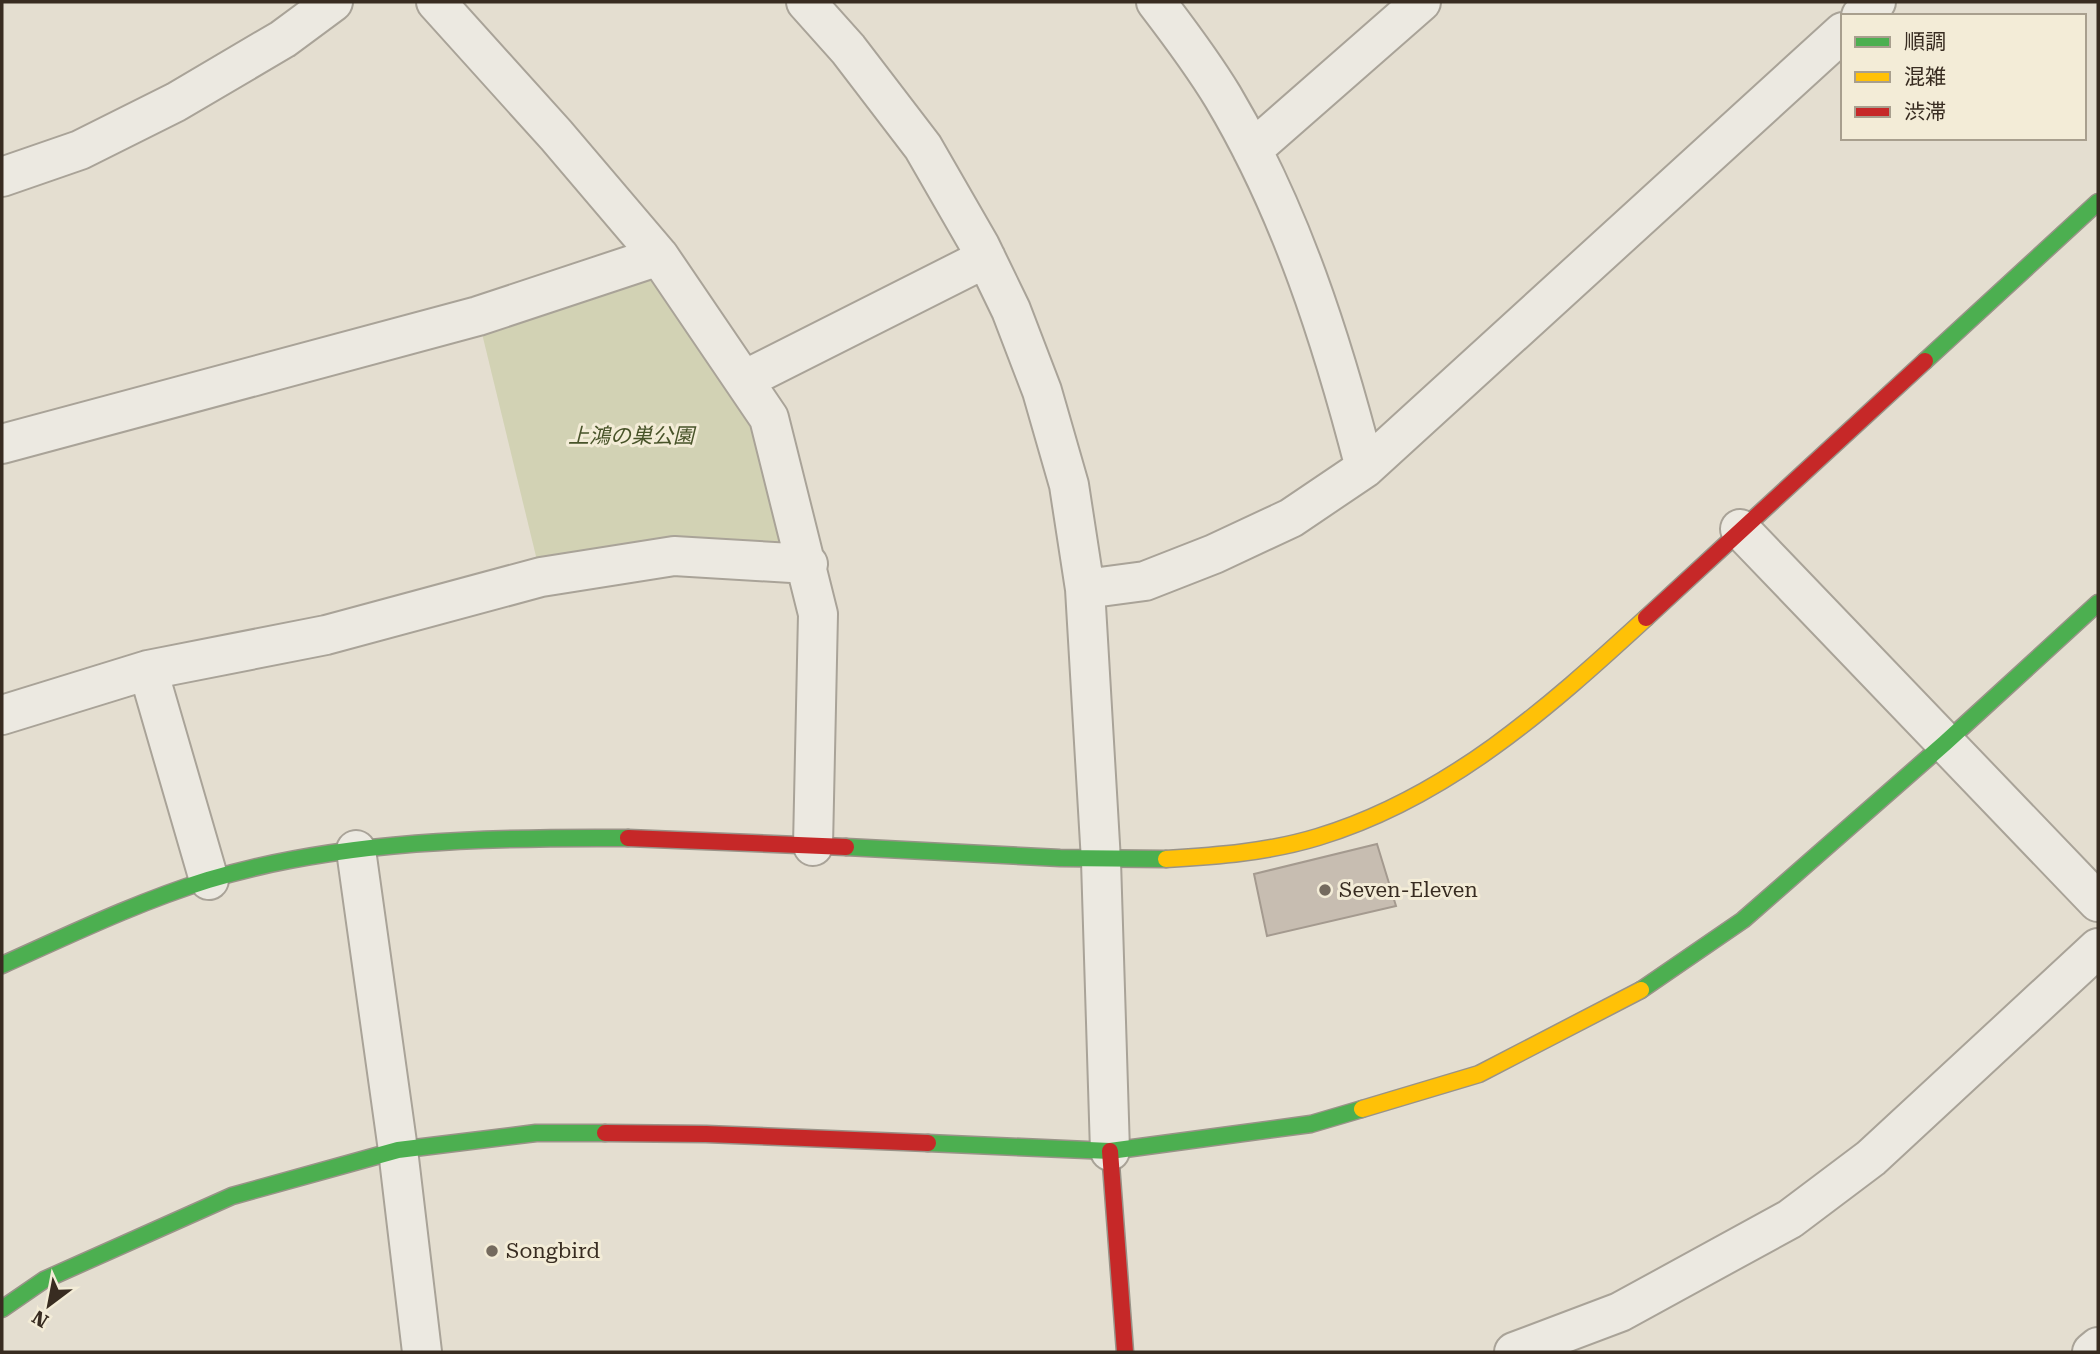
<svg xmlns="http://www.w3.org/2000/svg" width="2100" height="1354" font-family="'Roboto Serif','Noto Sans JP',serif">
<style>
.green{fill:#d2d2b4}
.building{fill:#c7bdb1;stroke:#a49a8f;stroke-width:2}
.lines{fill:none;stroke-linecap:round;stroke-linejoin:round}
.street-casing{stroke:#a9a398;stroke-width:42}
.fast-casing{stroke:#999388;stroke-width:19}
.slow-casing{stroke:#999388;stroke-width:19}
.jam-casing{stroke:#999388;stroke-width:19}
.street{stroke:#ece9e1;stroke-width:38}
.fast{stroke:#4caf50;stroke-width:16}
.slow{stroke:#ffc107;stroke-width:16}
.jam{stroke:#c62828;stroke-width:16}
.poi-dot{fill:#746a5e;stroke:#f3ecd7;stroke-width:2.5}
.labels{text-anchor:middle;stroke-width:6;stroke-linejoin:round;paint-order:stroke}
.park-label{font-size:21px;font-style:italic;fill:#485329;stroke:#f3ecd7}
.poi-label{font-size:21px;fill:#382c21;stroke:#f3ecd7;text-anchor:start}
</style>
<rect width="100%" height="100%" fill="#e4ded0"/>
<path class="green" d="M659 256 733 363 808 564 541 577 478 317Z"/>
<path class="building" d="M1377 844 1396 906 1267 936 1254 874Z"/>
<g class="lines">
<g class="street-casing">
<path id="street" d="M436 2 556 135 659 256 769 418 818 614 813 846
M806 2 848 49 923 147 980 246 1011 310 1042 391 1069 485 1085 589 1101 861 1110 1151
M1156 2C1179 32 1203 64 1223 97 1291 211 1332 340 1365 468
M1861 16 1876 2
M1252 150 1421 2
M2 177 80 150 176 102 283 39 333 2
M744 380 986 258
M2 444 478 316 659 256
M1740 529 2098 902
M1085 589 1145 581 1214 554 1291 518 1365 468 1843 32
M148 670 209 880
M2 715 148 670 326 635 541 577 674 556 808 564
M356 850 398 1150 422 1352
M1514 1352 1620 1312 1790 1219 1871 1158 2098 948
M2092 1352 2098 1347"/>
</g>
<g class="fast-casing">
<path id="fast" d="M1925 361 2098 202
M846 847 1060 858 1166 859
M2 965C69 935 137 902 208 880 339 840 491 837 628 838
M1641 990 1743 920 1945 743 2098 603
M928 1143 1110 1151 1311 1124 1362 1109
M2 1309 44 1280 232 1196 398 1150 536 1133H605"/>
</g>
<g class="slow-casing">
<path id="slow" d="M1166 859C1217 856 1269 852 1318 837 1447 798 1548 708 1646 618
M1362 1109 1479 1074 1641 990"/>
</g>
<g class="jam-casing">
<path id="jam" d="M1646 618 1925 361
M628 838 846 847
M605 1133 706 1134 928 1143
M1110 1151 1125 1352"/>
</g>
<use href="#street" class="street"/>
<use href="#fast" class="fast"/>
<use href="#slow" class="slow"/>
<use href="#jam" class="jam"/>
</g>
<g class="poi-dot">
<circle cx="1325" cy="890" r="7"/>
<circle cx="492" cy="1251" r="7"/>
</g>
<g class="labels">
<g class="park-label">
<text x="631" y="443">上鴻の巣公園</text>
</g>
<g class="poi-label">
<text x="1339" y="897">Seven-Eleven</text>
<text x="506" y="1258">Songbird</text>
</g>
</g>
<rect width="2100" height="1354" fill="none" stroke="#382c21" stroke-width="7"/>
<rect x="1841" y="14" width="245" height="126" fill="#f3ecd7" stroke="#a89f8e" stroke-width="2"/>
<rect x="1855" y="37" width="35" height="10" fill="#4caf50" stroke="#a89f8e" stroke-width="2"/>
<text x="1904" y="49" font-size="21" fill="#382c21">順調</text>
<rect x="1855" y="72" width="35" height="10" fill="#ffc107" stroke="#a89f8e" stroke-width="2"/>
<text x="1904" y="84" font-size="21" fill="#382c21">混雑</text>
<rect x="1855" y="107" width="35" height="10" fill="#c62828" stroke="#a89f8e" stroke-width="2"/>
<text x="1904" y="119" font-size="21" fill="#382c21">渋滞</text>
<g transform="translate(49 1305) rotate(212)" stroke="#f3ecd7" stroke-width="5" paint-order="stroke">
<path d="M0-5L12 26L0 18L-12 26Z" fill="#382c21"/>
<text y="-10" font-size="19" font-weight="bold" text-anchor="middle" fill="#382c21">N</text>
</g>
</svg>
